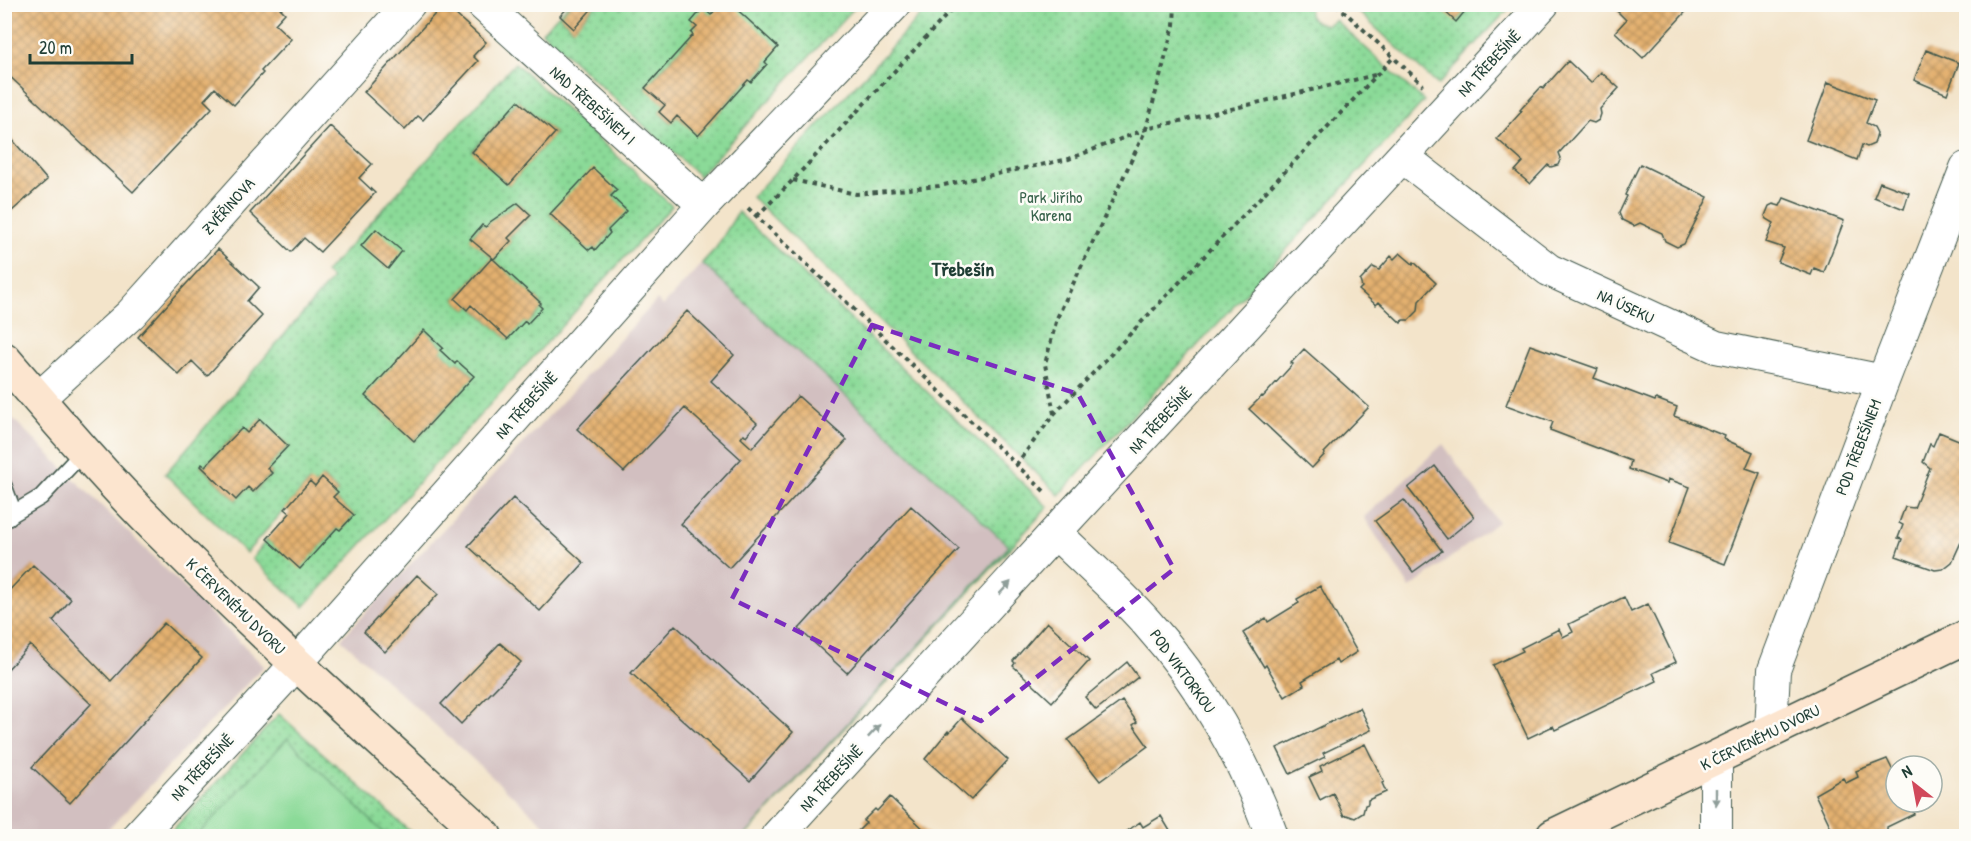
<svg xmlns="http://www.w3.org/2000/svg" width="1971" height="841" font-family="'Patrick Hand',sans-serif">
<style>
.industrial{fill:#d2bfc0}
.green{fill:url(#green-dots);stroke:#558c66;stroke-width:1.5;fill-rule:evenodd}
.pitch{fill:#8bda98;stroke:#558c66;stroke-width:1.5}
.building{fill:url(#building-cross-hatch)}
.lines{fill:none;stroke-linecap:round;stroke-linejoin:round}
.lane-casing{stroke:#3f564a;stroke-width:18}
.street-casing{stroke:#3f564a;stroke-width:34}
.secondary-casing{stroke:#3f564a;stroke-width:36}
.path{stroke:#3f564a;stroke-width:4;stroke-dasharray:4.5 4.5;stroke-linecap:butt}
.lane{stroke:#fff;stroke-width:15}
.street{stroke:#fff;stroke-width:32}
.secondary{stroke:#fce5cf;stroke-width:33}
.oneway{fill:#8f9e9a}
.marked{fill:none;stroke:#7b2cbf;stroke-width:4.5;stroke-dasharray:12 8;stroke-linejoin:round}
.labels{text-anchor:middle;stroke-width:5;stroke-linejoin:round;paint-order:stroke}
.street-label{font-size:16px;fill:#1f3d34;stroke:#fdfcf7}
.park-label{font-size:16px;fill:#3a644d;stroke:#fdfcf7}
.quarter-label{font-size:20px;font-weight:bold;fill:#1f3d34;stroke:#fdfcf7}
</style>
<defs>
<pattern id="green-dots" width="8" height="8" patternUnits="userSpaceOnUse" patternTransform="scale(1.5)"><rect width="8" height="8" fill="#8bda98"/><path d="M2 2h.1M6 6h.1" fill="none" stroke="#71b27d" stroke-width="1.8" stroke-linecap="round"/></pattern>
<pattern id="building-cross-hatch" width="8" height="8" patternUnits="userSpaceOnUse" patternTransform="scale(1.5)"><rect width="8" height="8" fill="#e4b170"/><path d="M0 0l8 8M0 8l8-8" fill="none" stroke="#b8915d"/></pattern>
</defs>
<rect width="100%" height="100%" fill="#fdfcf7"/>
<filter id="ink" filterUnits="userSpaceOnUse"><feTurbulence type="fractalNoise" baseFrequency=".0167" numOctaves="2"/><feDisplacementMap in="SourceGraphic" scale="12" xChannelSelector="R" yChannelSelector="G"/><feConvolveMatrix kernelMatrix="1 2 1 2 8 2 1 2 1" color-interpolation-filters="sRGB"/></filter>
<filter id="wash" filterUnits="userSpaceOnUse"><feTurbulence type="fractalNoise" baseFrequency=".008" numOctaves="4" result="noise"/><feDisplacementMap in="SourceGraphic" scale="24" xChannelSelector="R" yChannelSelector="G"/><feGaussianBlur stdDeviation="1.35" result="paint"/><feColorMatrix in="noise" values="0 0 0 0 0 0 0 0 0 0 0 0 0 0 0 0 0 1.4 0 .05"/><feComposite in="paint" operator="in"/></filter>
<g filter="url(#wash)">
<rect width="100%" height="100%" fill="#f3e4ca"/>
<path class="industrial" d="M702 263 1009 546 744 836H557L341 639 657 300 663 306Z
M4 410 264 666 102 836H5Z
M1443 444 1498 522 1410 588 1364 517Z"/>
<path class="green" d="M811 4 813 7 816 5H857L699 176 542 32 568 5H571L560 17 573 29 596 5H720L711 15 703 9 691 22 697 27 693 35 643 90 646 88 665 105 659 112 670 123 677 116 698 135 748 80 751 82 767 64 731 5Z
M931 4 1309 5V15L1315 22 1327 25 1335 20 1424 101 1059 495 752 197Z
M1351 5H1437L1456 21 1471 5H1512L1438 85Z
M515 63 672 206 304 607 252 559 267 539 300 568 337 528 340 530 354 515 333 497 338 491 323 477 315 486 309 482 246 553 165 474 332 279 325 273ZM518 101 555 133 509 185 472 151ZM616 191 611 196 626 211 608 230 610 233 595 249 593 247 589 250 550 214ZM519 203 531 215 508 238 511 241 494 260 541 303 539 305 542 308 528 324 525 321 508 339 471 306 467 310 455 299 492 258 470 238 482 225 486 227 491 221ZM424 331 443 347 440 350 455 364 458 361 474 376 414 441 365 396ZM260 419 288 446 267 468 272 473 254 492 248 487 236 500 201 466 202 464 205 466 242 428 247 433Z
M738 212 1048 507 745 836 1009 546 702 263 716 248Z
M279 714 415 836H167Z"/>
<path class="pitch" d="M288 738V739L387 836H197Z"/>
<g id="blocks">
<path class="building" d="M4 4H276L285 13 275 24 291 39 261 71 263 73 234 105 215 88 204 100 212 108 133 192 4 71Z
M444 4 486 42 473 56 478 61 423 120 418 116 405 130 364 92Z
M571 4H596L574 29 560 16Z
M720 4H731L778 47 765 62 767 64 751 82 748 80 698 136 677 116 671 123 659 112 665 105 645 88 693 35 691 33 697 27 691 22 703 8 711 15Z
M1437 4H1471L1456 22Z
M1621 4H1693L1643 58 1615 32 1626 20 1616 10Z
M1926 50 1959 63 1947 94 1914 80Z
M1568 61 1591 83 1601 72 1619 88 1600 109 1601 114 1599 120 1594 123 1588 121 1559 153 1561 158 1558 165 1551 167 1548 165 1530 184 1515 171 1523 162 1497 139 1522 111 1520 110 1541 87 1543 89Z
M1828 82 1875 100 1866 123 1874 127 1877 133 1874 144 1867 147 1862 145 1857 160 1806 140Z
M518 101 555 133 509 185 472 152Z
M330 126 372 164 359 178 375 193 320 252 304 238 291 252 250 213Z
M4 130 47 180 4 218Z
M1640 164 1708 197 1684 244 1677 247 1665 241 1662 233 1640 223 1634 226 1622 220 1619 213 1627 196 1625 195Z
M593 168 617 190 611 196 627 211 608 230 610 233 595 250 593 247 589 250 550 214Z
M1880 182 1909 193 1904 209 1874 197Z
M1784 198 1844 221 1824 272 1814 268 1811 275 1778 262 1784 248 1766 242 1774 223 1767 219 1765 216 1769 206 1773 204 1780 206Z
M518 203 531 215 508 238 511 241 494 259 470 239 482 225 486 227 490 222Z
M376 229 402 251 388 269 361 246Z
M218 249 259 287 247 301 262 316 207 376 192 361 179 375 138 337Z
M1400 253 1413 264 1414 262 1436 283 1419 301 1418 311 1409 320H1403L1401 323 1379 302 1376 305 1359 290 1362 287 1360 281 1373 267 1379 270 1391 256 1394 259Z
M492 258 541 303 539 305 542 308 527 324 525 321 508 339 471 305 467 310 455 299Z
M687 311 734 355 711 381 757 423 746 436 744 434 741 438 752 448 798 396 847 440 729 568 681 524 741 459 685 408 624 472 577 429Z
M424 330 443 348 440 350 455 364 457 361 474 376 414 441 365 396Z
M1530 345 1598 369 1594 378 1655 401 1656 399 1677 407 1674 416 1725 436 1724 439 1753 452 1746 468 1760 473 1725 564 1669 543 1690 487 1668 479 1667 483 1629 469 1631 461 1550 430 1553 422 1506 405Z
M1304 349 1369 407 1324 453 1325 454 1312 468 1249 409 1262 396 1263 397 1293 364 1291 363Z
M260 419 288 446 267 468 272 473 253 492 248 487 236 500 201 466 202 464 205 466 242 428 247 433Z
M1939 432 1966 443V531L1952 562 1943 569 1935 570 1896 556 1902 539 1898 538 1903 525 1899 523 1905 507 1914 508 1930 468 1923 462 1930 444 1933 446Z
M1435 466 1474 517 1447 539 1408 488Z
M322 477 338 492 333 497 354 515 340 530 337 528 300 569 267 539 290 513 285 509 310 481 315 486Z
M513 498 584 563 540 611 468 546Z
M1404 500 1442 551 1413 572 1375 521Z
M911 506 959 549 847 673 799 629Z
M33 565 71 599 53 621 111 681 164 623 202 658 70 803 32 767 91 704 30 645 4 673V596Z
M417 575 438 594 385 652 364 632Z
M1320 586 1357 652 1338 664 1336 660 1302 681 1304 685 1285 697 1266 665 1264 667 1243 633 1266 618 1268 622 1299 603 1297 599Z
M1624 597 1631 612 1648 604 1676 662 1653 673 1657 681 1555 730 1553 726 1528 738 1493 665 1523 651 1521 648 1559 629 1563 637 1573 632 1569 624Z
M1047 622 1089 661 1052 702 1013 666 1015 663 1013 661Z
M675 625 793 732 750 781 631 673Z
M500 643 521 662 461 724 441 704Z
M1127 662 1138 677 1096 710 1085 697Z
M1122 701 1137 722 1133 725 1148 746 1100 781 1068 740Z
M1360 708 1371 730 1323 753 1325 757 1290 774 1277 748Z
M962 718 1008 760 971 800 925 759 948 731 949 733Z
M1365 744 1384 782 1382 783 1386 792 1368 800V804L1365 805 1363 813 1355 818 1347 815 1344 816 1333 793 1320 800 1309 777 1322 771 1320 766Z
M1887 759 1896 777V802H1908L1914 814 1887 827V836H1835L1815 794 1843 778 1846 783 1858 777 1856 771Z
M890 797 931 836H853L866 823 863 821 875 809 877 811Z
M1161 816 1173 836H1124L1123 834 1140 822 1143 827Z"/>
</g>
</g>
<g filter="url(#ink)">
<use href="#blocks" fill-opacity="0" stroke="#3f564a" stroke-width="1.5"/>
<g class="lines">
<g class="lane-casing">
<path id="lane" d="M4 486 14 513 4 521
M14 513 41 497 84 451"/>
</g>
<g class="street-casing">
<path id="street" d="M482 4 704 205
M1403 157 1549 270 1716 347 1883 381
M38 399 131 314 409 4
M1056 533C1086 563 1119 591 1147 623 1202 684 1245 760 1272 836
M1771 731 1774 670 1883 381 1966 168
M138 836 279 683 704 205 895 4
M777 836 1072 514 1543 4
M1716 836V758"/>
</g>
<g class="secondary-casing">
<path id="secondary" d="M4 359C56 420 109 482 166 538 269 641 377 738 485 836
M1553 836 1966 637"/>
</g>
<path class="path" d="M1336 4 1423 85
M793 180 856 194 939 186 1069 159 1146 129 1375 75
M748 208 1046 493
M757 216 793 180 957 4
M1054 414 1045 364 1057 318 1146 129 1174 25 1175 4
M1016 465 1054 414 1393 58"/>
<use href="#lane" class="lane"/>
<use href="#street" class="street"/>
<use href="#secondary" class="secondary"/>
</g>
<defs><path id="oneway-solid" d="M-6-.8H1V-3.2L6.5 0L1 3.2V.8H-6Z" transform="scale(1.5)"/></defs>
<g class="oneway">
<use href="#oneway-solid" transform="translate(1005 588) rotate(-47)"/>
<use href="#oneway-solid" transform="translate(874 731) rotate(-47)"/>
<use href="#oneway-solid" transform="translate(1716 797) rotate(90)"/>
</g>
</g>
<path class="marked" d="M872 325 1078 394 1174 569 981 721 732 599Z"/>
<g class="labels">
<g class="street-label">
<text transform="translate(1489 63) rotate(-47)" y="6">NA TŘEBEŠÍNĚ</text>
<text transform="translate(593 105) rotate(42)" y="6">NAD TŘEBEŠÍNEM I</text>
<text transform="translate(228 206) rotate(-48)" y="6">ZVĚŘINOVA</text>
<text transform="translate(1626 306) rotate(25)" y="6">NA ÚSEKU</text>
<text transform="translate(526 405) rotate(-48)" y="6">NA TŘEBEŠÍNĚ</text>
<text transform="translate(1160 420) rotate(-47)" y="6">NA TŘEBEŠÍNĚ</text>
<text transform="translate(1858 447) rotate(-69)" y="6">POD TŘEBEŠÍNEM</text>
<text transform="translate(236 606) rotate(44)" y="6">K ČERVENÉMU DVORU</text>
<text transform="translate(1183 671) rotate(54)" y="6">POD VIKTORKOU</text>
<text transform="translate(1760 737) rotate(-26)" y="6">K ČERVENÉMU DVORU</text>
<text transform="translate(202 767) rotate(-47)" y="6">NA TŘEBEŠÍNĚ</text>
<text transform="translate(831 778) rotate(-47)" y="6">NA TŘEBEŠÍNĚ</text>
</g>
<g class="park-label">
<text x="1051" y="203">Park Jiřího<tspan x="1051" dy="18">Karena</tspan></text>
</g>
<g class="quarter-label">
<text x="963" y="276">Třebešín</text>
</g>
</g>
<rect width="1971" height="841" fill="none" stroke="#fdfcf7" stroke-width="24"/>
<g transform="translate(1914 784) rotate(329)"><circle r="28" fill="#fdfcf7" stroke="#a4b0a9" stroke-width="1.5"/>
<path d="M0-4.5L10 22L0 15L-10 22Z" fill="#d1495b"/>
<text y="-9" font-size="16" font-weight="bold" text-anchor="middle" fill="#1f3d34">N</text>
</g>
<path d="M30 54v9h102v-9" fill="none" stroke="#1f3d34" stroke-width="3"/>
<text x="39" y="54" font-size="18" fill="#1f3d34" stroke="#fdfcf7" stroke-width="4.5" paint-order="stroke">20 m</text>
</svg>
